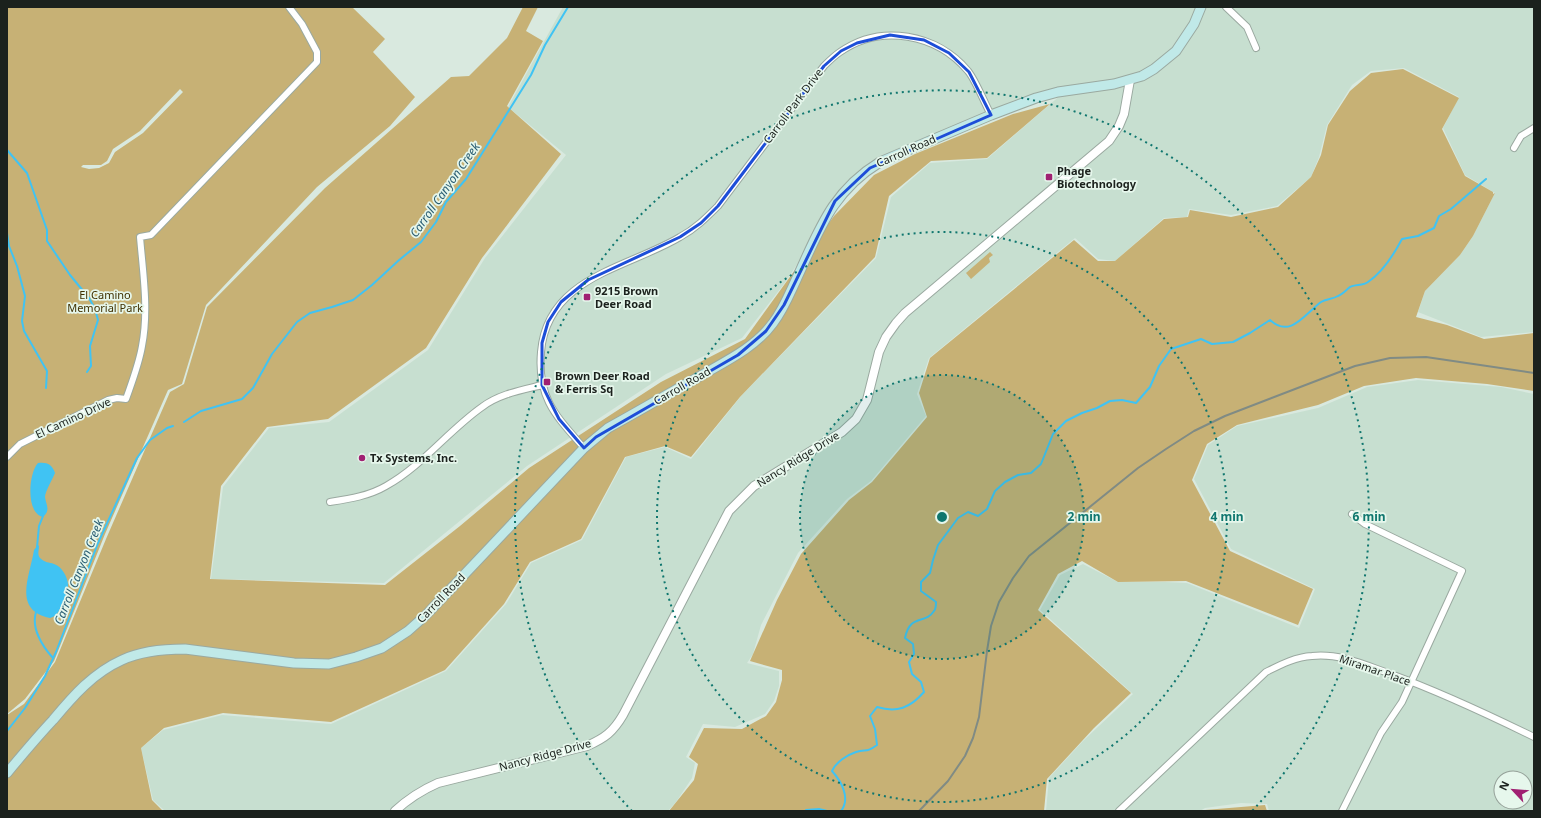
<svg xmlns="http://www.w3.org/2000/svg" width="1541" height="818" font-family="'Noto Sans',sans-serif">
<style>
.built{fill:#c7dfd0;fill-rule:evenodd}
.green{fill:#c7b175;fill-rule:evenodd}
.water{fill:#40c3f3}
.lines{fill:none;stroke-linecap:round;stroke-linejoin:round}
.stream{stroke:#40c3f3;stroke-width:2}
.minor-casing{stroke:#9aa9a0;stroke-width:8}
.tertiary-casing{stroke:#9aa9a0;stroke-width:10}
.secondary-casing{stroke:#9aa9a0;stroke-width:11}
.minor{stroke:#fff;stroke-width:6}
.tertiary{stroke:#fff;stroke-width:8}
.secondary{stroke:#c0e9e8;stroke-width:9}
.rail{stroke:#808b84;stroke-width:2}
.marked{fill:none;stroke:#1d4ed8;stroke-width:3;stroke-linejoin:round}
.ring{fill:none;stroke:#0f766e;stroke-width:2;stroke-dasharray:2 4}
.poi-dot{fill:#a02072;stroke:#e6f7ec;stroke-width:1.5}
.labels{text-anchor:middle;stroke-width:3.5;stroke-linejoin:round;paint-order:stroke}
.street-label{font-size:11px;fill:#1b211d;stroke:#e6f7ec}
.poi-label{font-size:11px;font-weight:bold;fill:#1b211d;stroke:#e6f7ec;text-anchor:start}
.park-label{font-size:11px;fill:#403102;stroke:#e6f7ec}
.water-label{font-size:12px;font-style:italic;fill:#2a5d72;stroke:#e6f7ec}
.centre{fill:#0f766e;stroke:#e6f7ec;stroke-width:2}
.ring-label{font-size:12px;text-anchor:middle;font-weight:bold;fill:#0f766e;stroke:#e6f7ec;stroke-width:3.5;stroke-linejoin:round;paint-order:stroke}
</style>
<rect width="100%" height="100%" fill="#d9e9df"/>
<path class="built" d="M563 7H1534V332L1481 337 1418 312 1425 291 1460 255 1473 236 1495 193 1465 175 1443 128 1459 97 1404 68 1371 71 1352 85 1327 125 1319 157 1311 177 1277 206 1231 215 1189 209 1187 217 1164 218 1115 261 1098 259 1075 238 929 358 917 394 926 416 871 481 847 499 798 553 761 625 753 654 747 663 779 671V686L774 701 765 714 735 727 703 724 686 757 695 763 692 778 676 802 668 811H165L153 800 141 748 163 730 222 715 331 724 446 671 506 604 531 563 582 540 626 457 665 447 691 459 742 395 876 258 891 197 930 163 987 159 1070 87 930 137 860 170 784 284 742 338 666 374 527 466 384 583 211 579 223 487 269 428 329 422 428 350 485 258 566 155 508 107Z
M1418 380 1501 387 1534 394V811H1269L1267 804 1241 803 1205 808 1200 811H1046L1049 778 1083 741 1133 694 1040 610 1060 575 1083 564 1118 582H1165L1187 583 1299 628 1315 589 1231 549 1194 479 1208 445 1237 426 1318 408 1367 387ZM1501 778H1525V802H1501Z"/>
<path class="green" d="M7 7H352L385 39 373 52 415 97 390 126 317 187 206 305 182 384 168 390 105 534 54 661 25 699 7 714ZM180 89 183 92 143 133 115 152 109 163 99 168 89 169 81 167 83 165H101L107 161 113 149 140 131Z
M523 7H538L526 31 543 41 507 106 561 154 482 258 426 348 328 419 267 427 221 486 210 579 385 585 460 526 529 468 661 382 745 339 834 216 874 175 915 154 1013 114 1050 104 987 158 931 161 889 196 875 257 740 397 691 457 665 446 625 457 581 539 530 562 504 604 445 670 331 722 223 713 164 728 141 748 152 800 163 811H7V715L24 704 55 662 106 539 170 392 184 384 207 307 325 188 451 77 469 76 507 38Z
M1403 69 1459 98 1442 129 1465 176 1493 192V194L1495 193 1473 236 1460 255 1425 291 1416 317 1447 325 1484 339 1534 333V391L1487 384 1416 378 1364 386 1318 405 1237 425 1207 444 1192 480 1230 551 1313 589 1298 625 1186 581 1118 582 1082 561 1058 574 1038 610 1131 693 1094 728 1047 779 1044 811H669L694 780 698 764 689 757 704 728 742 729 766 716 776 702 782 680V670L750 661 777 600 801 554 849 500 872 482 927 417 919 393 930 358 1074 240 1098 261H1115L1164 219 1188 217 1190 210 1231 217 1278 207 1311 177 1321 155 1328 125 1350 91 1371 73Z
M990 252 993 255 989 258 990 262 971 279 966 273Z
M1265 805 1267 811H1203L1205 810Z"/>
<path class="water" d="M38 463C47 462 52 464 55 473 53 478 45 492 45 497 46 505 51 510 43 517 25 513 29 472 38 463Z
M38 545 39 546C39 551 37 554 40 558 45 563 49 562 54 564 62 566 69 579 68 587 68 592 65 597 63 602 60 609 58 616 50 618 12 610 30 576 34 550Z"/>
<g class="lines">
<path class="stream" d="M7 150 27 173 47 230V241L70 275 89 298 95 309 98 320 90 346 91 366 87 372
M7 233 9 246 17 266 25 296 22 321 24 331 47 371 46 388
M184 422 201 411 242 399 253 388 272 354 297 322 310 313 332 307 353 300 372 285 398 261 421 242 436 222 446 202 466 179 531 75 545 45 568 7
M37 547 39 526 43 516
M36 612C31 628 42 646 53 658
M7 731 25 708 45 676 56 652 98 543 137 458 150 440 167 428 173 426
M806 811V810L819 809 827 811
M841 811C851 798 841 781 832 771 836 762 847 755 856 752 867 749 866 753 877 745L875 729 870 716 877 707C897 713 910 708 924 692L921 682 912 674 909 662 914 654 913 644 905 638C910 613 925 625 934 611 936 609 936 604 936 602L921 591V582L930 573 933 560 938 545 958 518 968 512 978 516 987 509 995 491 1005 482 1018 475 1031 473 1041 464 1053 434 1066 421 1082 413 1097 408 1110 401 1122 400 1136 403 1150 387 1159 366 1171 349 1201 339 1212 344 1233 342 1250 333 1270 320C1290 339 1305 314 1321 302 1326 299 1333 299 1338 296 1343 294 1346 290 1350 287 1355 284 1363 286 1368 282 1383 272 1393 256 1402 239L1418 236 1434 228 1439 216 1451 209 1486 179"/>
<g class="minor-casing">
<path id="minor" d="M1226 7 1247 27 1256 48
M1514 148 1521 136 1534 128
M584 448C556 416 537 398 541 352 547 277 628 268 680 237 695 229 706 218 718 206L824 66C829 61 834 56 840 52 881 23 937 34 968 71 976 81 984 102 991 115
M7 457 20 444 108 400 117 398 126 399C132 382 139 364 142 346 149 310 143 273 140 237L151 235 317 62V52L302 24 289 7
M330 502C349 499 369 496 386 486 422 466 448 431 482 407 499 394 522 390 542 385
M1119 811 1266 672C1280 665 1295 657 1312 656 1340 653 1365 665 1391 674 1440 692 1487 714 1534 737
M1342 811 1381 733 1402 702 1462 571 1365 524 1352 514"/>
</g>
<g class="tertiary-casing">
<path id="tertiary" d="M395 811C409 798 422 790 438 783L587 746C605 738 613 732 623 715L729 511 754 486 842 432 856 419 867 400 879 352 886 337 896 323 905 313 1109 141 1119 126 1124 114 1130 80"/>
</g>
<g class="secondary-casing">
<path id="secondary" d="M7 773C22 755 37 737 53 720 73 696 93 673 122 660 141 651 164 649 185 649L294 663 329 664 356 657 382 648 408 631 426 615 584 448 608 428C637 412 666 395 695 379 722 363 754 349 773 323 783 310 789 295 796 280 819 231 831 192 880 162L991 115 1036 98 1058 92 1114 84 1142 76 1154 69 1176 51 1194 24 1201 7"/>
</g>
<use href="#minor" class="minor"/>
<use href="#tertiary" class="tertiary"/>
<use href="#secondary" class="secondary"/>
<path class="rail" d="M919 811 948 781 965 756 973 738 979 717 987 651 991 626 999 602 1013 578 1029 556 1138 468 1166 449 1194 431 1225 416 1355 366 1390 358 1426 357 1534 373"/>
</g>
<path class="marked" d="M890 35 924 40 949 53 969 72 991 115 870 168 835 201 784 305 766 331 738 355 596 437 584 448 559 419 542 385V343L548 322 561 302 588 280 680 237 701 223 718 206 824 66 841 51 857 43Z"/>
<circle cx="942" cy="517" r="142" fill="#0f766e" fill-opacity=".12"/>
<g class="ring">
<circle cx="942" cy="517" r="142"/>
<circle cx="942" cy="517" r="285"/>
<path d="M632 811A427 427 0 1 1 1252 811"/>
</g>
<g class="poi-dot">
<rect x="1045" y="173" width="8" height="8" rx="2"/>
<rect x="583" y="293" width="8" height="8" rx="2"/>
<rect x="543" y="378" width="8" height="8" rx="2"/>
<circle cx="362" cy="458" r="4"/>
</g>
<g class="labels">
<g class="street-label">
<text transform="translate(793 106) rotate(-53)" y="4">Carroll Park Drive</text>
<text transform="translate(906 151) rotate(-24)" y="4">Carroll Road</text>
<text transform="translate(682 386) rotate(-30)" y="4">Carroll Road</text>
<text transform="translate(73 418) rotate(-25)" y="4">El Camino Drive</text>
<text transform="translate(798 459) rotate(-32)" y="4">Nancy Ridge Drive</text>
<text transform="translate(441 598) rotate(-46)" y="4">Carroll Road</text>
<text transform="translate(1375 670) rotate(19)" y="4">Miramar Place</text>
<text transform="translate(545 755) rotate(-15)" y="4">Nancy Ridge Drive</text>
</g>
<g class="poi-label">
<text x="1057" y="175">Phage<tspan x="1057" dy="13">Biotechnology</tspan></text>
<text x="595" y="295">9215 Brown<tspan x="595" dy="13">Deer Road</tspan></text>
<text x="555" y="380">Brown Deer Road<tspan x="555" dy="13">&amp; Ferris Sq</tspan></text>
<text x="370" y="462">Tx Systems, Inc.</text>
</g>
<g class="park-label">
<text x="105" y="299">El Camino<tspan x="105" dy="13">Memorial Park</tspan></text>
</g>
<g class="water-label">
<text transform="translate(445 190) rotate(-55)" y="4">Carroll Canyon Creek</text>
<text transform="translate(79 572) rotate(-68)" y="4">Carroll Canyon Creek</text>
</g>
</g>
<circle cx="942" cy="517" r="6" class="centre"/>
<g class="ring-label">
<text x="1084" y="521">2 min</text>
<text x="1227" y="521">4 min</text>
<text x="1369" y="521">6 min</text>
</g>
<rect width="1541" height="818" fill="none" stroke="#1b211d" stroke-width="16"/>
<g transform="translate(1513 790) rotate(296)"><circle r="19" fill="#e6f7ec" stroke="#95a199"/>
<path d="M0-3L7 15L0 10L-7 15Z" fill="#a02072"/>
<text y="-6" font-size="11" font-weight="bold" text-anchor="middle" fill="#1b211d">N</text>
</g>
</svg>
